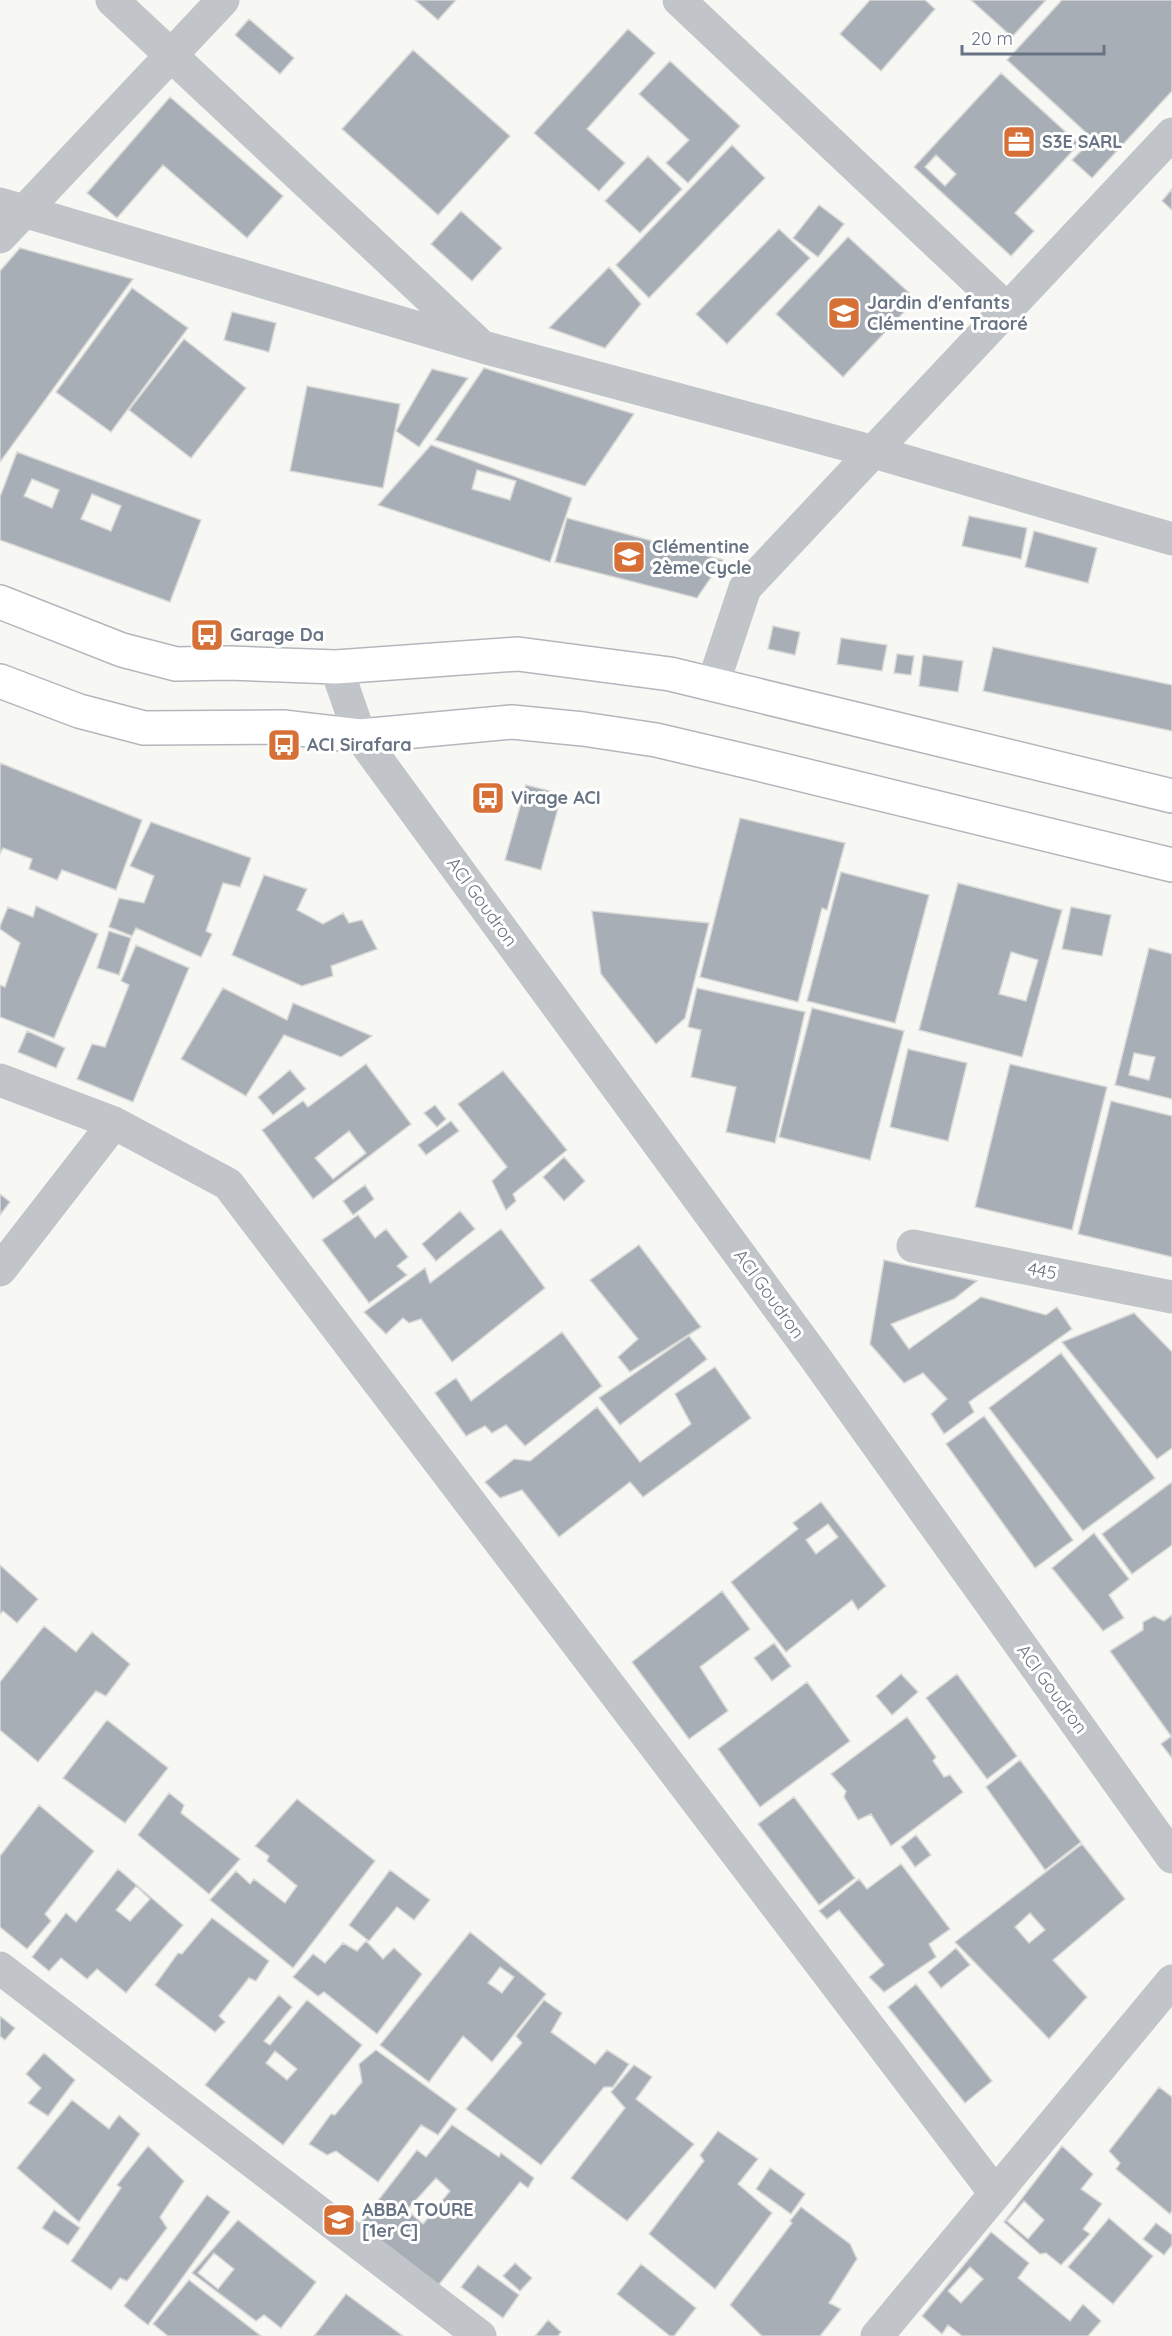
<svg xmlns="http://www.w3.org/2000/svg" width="1172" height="2336" font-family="Quicksand,sans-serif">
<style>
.building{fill:#a8aeb5;stroke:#d8d9d7;stroke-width:1.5;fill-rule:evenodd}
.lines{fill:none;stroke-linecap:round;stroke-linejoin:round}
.secondary-casing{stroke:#b3b7bc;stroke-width:36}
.minor{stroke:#c1c4c8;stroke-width:33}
.tertiary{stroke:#c1c4c8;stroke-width:33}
.secondary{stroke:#fff;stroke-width:33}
.labels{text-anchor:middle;stroke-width:6;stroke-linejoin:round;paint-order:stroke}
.poi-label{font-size:18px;font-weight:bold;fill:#687483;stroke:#fff;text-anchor:start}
.street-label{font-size:18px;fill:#687483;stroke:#fff}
</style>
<rect width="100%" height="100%" fill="#f7f7f4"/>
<path class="building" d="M415 0H456L438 20Z
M870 0H925L935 9 881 71 840 34Z
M971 0H1046L1012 37Z
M1062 0H1172V91L1092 178 1072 160 1093 139 1007 60Z
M249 19 294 58 280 74 235 35Z
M628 29 655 53 587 129 625 163 599 191 534 133Z
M413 50 510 136 438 215 342 129Z
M670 61 740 126 688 183 666 163 689 140 639 94Z
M1001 73 1079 144 1015 213 1034 231 1011 256 914 167ZM936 155 956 174 945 186 925 167Z
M170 97 283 196 247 238 163 165 117 218 87 193Z
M732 145 765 178 649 298 616 265Z
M648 156 682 189 640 233 605 201Z
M1172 189V210L1162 201Z
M819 205 844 224 818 257 793 238Z
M461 211 502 248 472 281 431 244Z
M779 229 810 258 727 344 696 314Z
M848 237 916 299 843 377 776 314Z
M20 248 133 279 0 462V271Z
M609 267 641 304 605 348 549 328Z
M132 288 188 328 111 432 56 392Z
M232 312 276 323 269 352 224 340Z
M184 339 246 388 191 458 129 410Z
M484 368 634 414 585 486 435 440Z
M432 369 468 378 419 447 396 431Z
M307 386 400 404 383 488 290 471Z
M431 445 572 498 550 562 378 505ZM477 470 516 481 510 500 472 489Z
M17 452 201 520 170 602 0 540V497ZM32 479 59 490 52 508 24 496ZM92 494 121 506 111 531 81 519Z
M969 516 1027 528 1021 559 962 546Z
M567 518 723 560 697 598 555 562Z
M1034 531 1097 548 1088 583 1025 567Z
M773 626 800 632 795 655 768 649Z
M841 638 887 645 882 671 837 664Z
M993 647 1172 685V731L983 691Z
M897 654 914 656 911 675 894 673Z
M923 655 963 661 958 692 919 686Z
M0 763 142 820 116 890 62 870 57 880 29 869 32 859 3 848 0 854Z
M526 785 562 794 541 870 505 860Z
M740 818 845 843 827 910 822 908 798 1002 700 977Z
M151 822 251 858 240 887 223 883 206 931 212 934 201 957 136 928 132 936 109 927 119 898 144 903 154 876 130 866Z
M841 872 929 895 895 1023 807 1001Z
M264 875 307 889 297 910 323 924 343 913 349 923 362 920 377 949 331 966 333 976 302 986 232 955Z
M958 883 1062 910 1022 1057 919 1030ZM1011 952 1038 960 1026 1001 999 994Z
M36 906 98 934 54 1038 0 1017V985L5 987 20 943 0 929V926L8 907 33 917Z
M1071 907 1111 915 1102 956 1062 949Z
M592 911 709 923 685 1018 656 1044 601 974Z
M109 931 131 938 119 975 97 968Z
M136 945 189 968 133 1102 77 1079 92 1044 105 1047 129 985 121 981Z
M1149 948 1172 954V1099L1115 1085ZM1134 1053 1155 1057 1149 1080 1129 1075Z
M223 988 287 1020 293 1003 372 1036 341 1057 284 1035 246 1096 181 1059Z
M697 988 805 1012 775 1143 726 1132 736 1087 691 1077 701 1030 688 1027Z
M812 1008 904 1031 870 1160 779 1137Z
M27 1031 65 1048 56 1068 18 1052Z
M908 1049 967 1063 948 1141 890 1127Z
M366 1064 411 1124 313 1199 262 1130 303 1101 308 1107ZM349 1131 366 1153 333 1179 315 1158Z
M1010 1064 1107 1087 1072 1230 975 1207Z
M290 1070 306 1089 273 1115 258 1097Z
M503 1071 567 1150 513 1194 516 1201 506 1210 492 1181 507 1167 458 1104Z
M1111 1101 1172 1116V1257L1078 1234Z
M435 1105 446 1119 437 1127 424 1113Z
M451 1121 459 1131 426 1155 418 1145Z
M564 1157 585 1181 564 1201 543 1177Z
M365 1185 374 1199 353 1215 343 1201Z
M0 1194 10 1202 0 1215Z
M460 1211 475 1229 436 1261 422 1244Z
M358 1215 375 1238 386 1229 408 1257 397 1266 407 1275 369 1303 322 1240Z
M501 1229 545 1288 452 1362 421 1319 409 1323 403 1318 386 1334 364 1312 425 1268 430 1283Z
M639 1245 701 1327 630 1372 618 1357 638 1339 590 1280Z
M884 1260 977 1281 954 1299 891 1324 909 1349 981 1297 1046 1315 1057 1307 1072 1329 969 1402 974 1412 944 1434 931 1414 947 1399 923 1373 904 1383 870 1344Z
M1134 1313 1172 1352V1448L1157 1459 1062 1342Z
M562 1332 602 1386 525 1446 506 1425 492 1433 485 1426 466 1436 435 1393 456 1378 471 1401Z
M689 1336 707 1359 620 1425 599 1398Z
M1061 1353 1155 1478 1083 1531 989 1408Z
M715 1367 751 1418 643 1497 630 1482 559 1537 522 1490 500 1498 485 1482 514 1459 530 1461 597 1407 640 1462 691 1424 675 1394Z
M984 1416 1073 1540 1035 1568 946 1444Z
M1172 1482V1545L1132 1574 1102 1534Z
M821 1502 886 1586 858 1610 852 1600 786 1652 731 1582 798 1529 793 1523ZM828 1524 838 1537 816 1554 806 1540Z
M1094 1533 1129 1579 1109 1595 1124 1618 1103 1631 1052 1568Z
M0 1565 38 1599 17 1623 3 1611 0 1614Z
M722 1591 750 1629 700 1667 728 1711 689 1739 632 1662Z
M1172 1615V1735L1171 1736 1110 1651 1143 1630V1622L1154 1616 1164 1621Z
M44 1626 76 1652 92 1632 130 1664 106 1696 96 1691 38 1762 0 1730V1682Z
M774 1643 791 1666 772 1681 754 1658Z
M901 1674 918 1692 892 1715 876 1696Z
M957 1674 1017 1756 987 1779 926 1698Z
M807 1682 850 1741 760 1807 718 1749Z
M907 1717 936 1757 933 1761 944 1777 950 1775 963 1792 891 1846 871 1814 858 1820 844 1797 846 1791 831 1774Z
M107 1720 168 1768 125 1823 63 1778Z
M1172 1736V1758L1161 1744Z
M1020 1760 1081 1842 1045 1870 986 1787Z
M169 1793 184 1805 181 1813 240 1859 209 1894 138 1835Z
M794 1797 855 1878 819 1905 758 1824Z
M297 1799 375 1861 293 1968 210 1900 236 1871 250 1884 254 1879 285 1903 297 1886 267 1861 269 1856 255 1846Z
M39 1805 94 1851 45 1914 51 1921 27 1949 0 1927V1856Z
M916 1835 931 1855 915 1867 901 1847Z
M1082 1844 1125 1899 1053 1960 1087 1997 1049 2039 955 1942ZM1030 1913 1045 1930 1029 1943 1015 1927Z
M901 1864 950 1929 929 1944 936 1957 884 1992 869 1977 884 1965 839 1910 827 1919 819 1911 859 1879 867 1889Z
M118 1869 183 1925 126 1993 97 1969 87 1979 61 1958 49 1971 32 1957 66 1913 76 1922ZM136 1886 150 1899 130 1921 116 1910Z
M390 1870 430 1900 414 1920 397 1907 369 1941 349 1925Z
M212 1918 269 1961 256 1981 249 1978 219 2016 225 2022 215 2032 155 1985 178 1953 182 1954Z
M470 1932 546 1994 492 2062 463 2036 429 2082 380 2045ZM500 1967 514 1977 502 1993 488 1983Z
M366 1941 383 1959 394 1948 422 1974 377 2034 324 1992 318 1996 293 1977 313 1954 325 1963 343 1943 357 1951Z
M956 1948 970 1965 941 1988 928 1972Z
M916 1984 992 2081 965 2103 888 2007Z
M279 1995 292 2007 264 2041 270 2045 307 2000 362 2045 283 2145 205 2085ZM275 2051 297 2069 287 2080 266 2063Z
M544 2000 562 2013 551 2032 595 2064 607 2050 629 2064 613 2087H604L541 2165 466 2109 522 2043 516 2036Z
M0 2016 15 2028 5 2040 0 2036Z
M376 2050 457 2109 438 2135 421 2125 378 2182 336 2151 327 2155 309 2144 331 2114 335 2115 362 2082 359 2064Z
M44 2053 75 2080 48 2116 28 2103 41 2088 26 2074Z
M634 2065 652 2077 636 2099 694 2144 627 2221 571 2178 625 2108 611 2092Z
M1159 2087 1172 2097V2210L1170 2214 1116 2169 1120 2163 1109 2151Z
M72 2100 109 2129 119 2115 140 2134 79 2222 17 2168Z
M452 2125 499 2157 501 2153 534 2178 528 2188 520 2182 437 2287 360 2224 417 2150 426 2157ZM436 2178 450 2191 423 2224 407 2210Z
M718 2131 758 2159 738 2184 772 2213 715 2289 649 2234 704 2161 700 2155Z
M148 2146 184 2181 160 2217 167 2228 127 2281 120 2278 111 2290 71 2261 121 2188 117 2185Z
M1062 2146 1093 2174 1081 2189 1102 2204 1083 2229 1090 2234 1061 2265 1046 2253 1040 2254 1004 2222ZM1024 2201 1044 2220 1028 2239 1007 2221Z
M770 2168 805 2194 791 2214 756 2189Z
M207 2195 230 2212 148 2325 124 2306Z
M801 2207 850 2244 857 2259 829 2303 841 2309 820 2336H762L730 2305 792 2223 790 2221Z
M54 2210 80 2228 68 2245 42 2228Z
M1109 2218 1153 2256 1113 2304 1068 2267Z
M238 2220 316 2282 281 2328 264 2315 256 2321 192 2273ZM214 2253 234 2269 218 2289 198 2273Z
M1156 2223 1172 2235V2245L1164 2255 1143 2239Z
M991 2232 1029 2263 1018 2278 1070 2321 1083 2304 1101 2321 1088 2336H962L948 2325 942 2334 922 2316ZM970 2267 983 2279 961 2303 948 2291Z
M515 2263 532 2278 520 2291 503 2276Z
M641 2264 696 2308 674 2336H670L617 2294Z
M478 2265 519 2295 503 2318 461 2287Z
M189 2280 261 2336H168L153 2324Z
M346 2294 403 2336H314Z
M548 2320 561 2332 558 2336H535Z"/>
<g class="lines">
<g class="secondary-casing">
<path id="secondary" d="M0 602 122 650 176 664 229 663 336 667 518 654 670 674 1172 796
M0 681 79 711 144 728 283 727 360 736 512 722 583 729 656 740 754 763 1172 865"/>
</g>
<path class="minor" d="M112 0 477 342
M679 0 1007 309
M0 204 483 347 874 452 1172 539
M0 237 223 0
M336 667 360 736
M713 684 745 588 1172 134
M0 1080 114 1123 228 1184 995 2193
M913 1246 1172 1297
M0 1270 114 1123
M0 1968 480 2336
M877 2336 1172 1981"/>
<path class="tertiary" d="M360 736 814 1356 1172 1857"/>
<use href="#secondary" class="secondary"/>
</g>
<defs>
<g id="office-square" transform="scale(1.725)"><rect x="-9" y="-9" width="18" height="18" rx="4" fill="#d67036" stroke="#fff"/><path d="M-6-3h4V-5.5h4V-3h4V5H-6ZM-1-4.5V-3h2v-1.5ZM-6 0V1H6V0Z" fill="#fff"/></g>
<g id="school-square" transform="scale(1.725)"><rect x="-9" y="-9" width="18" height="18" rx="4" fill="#d67036" stroke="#fff"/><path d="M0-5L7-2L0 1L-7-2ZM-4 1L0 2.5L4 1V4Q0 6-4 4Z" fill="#fff"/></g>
<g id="bus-square" transform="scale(1.725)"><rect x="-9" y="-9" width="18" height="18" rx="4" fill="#d67036" stroke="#fff"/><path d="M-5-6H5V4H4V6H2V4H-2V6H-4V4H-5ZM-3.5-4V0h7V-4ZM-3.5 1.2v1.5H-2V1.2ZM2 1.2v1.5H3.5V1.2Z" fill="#fff"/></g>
</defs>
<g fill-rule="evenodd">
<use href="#office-square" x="1019" y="142"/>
<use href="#school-square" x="844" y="313"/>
<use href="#school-square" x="629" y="557"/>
<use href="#bus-square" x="207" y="635"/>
<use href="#bus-square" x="284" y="745"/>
<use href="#bus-square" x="488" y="798"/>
<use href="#school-square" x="339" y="2220"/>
</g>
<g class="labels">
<g class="poi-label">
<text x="1042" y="148">S3E SARL</text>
<text x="867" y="309">Jardin d'enfants<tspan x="867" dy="21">Clémentine Traoré</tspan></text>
<text x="652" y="553">Clémentine<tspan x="652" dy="21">2ème Cycle</tspan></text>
<text x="230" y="641">Garage Da</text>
<text x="307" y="751">ACI Sirafara</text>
<text x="511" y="804">Virage ACI</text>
<text x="362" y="2216">ABBA TOURE<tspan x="362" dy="21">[1er C]</tspan></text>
</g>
<g class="street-label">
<text transform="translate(482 902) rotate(54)" y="6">ACI Goudron</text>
<text transform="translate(1042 1271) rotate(11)" y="6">445</text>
<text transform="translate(769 1294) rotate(54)" y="6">ACI Goudron</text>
<text transform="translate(1052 1689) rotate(54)" y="6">ACI Goudron</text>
</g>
</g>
<path d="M962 45v9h142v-9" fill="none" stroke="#687483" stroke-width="3"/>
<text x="971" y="45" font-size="18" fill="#687483" stroke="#ffffff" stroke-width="4.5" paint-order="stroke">20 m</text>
</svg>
